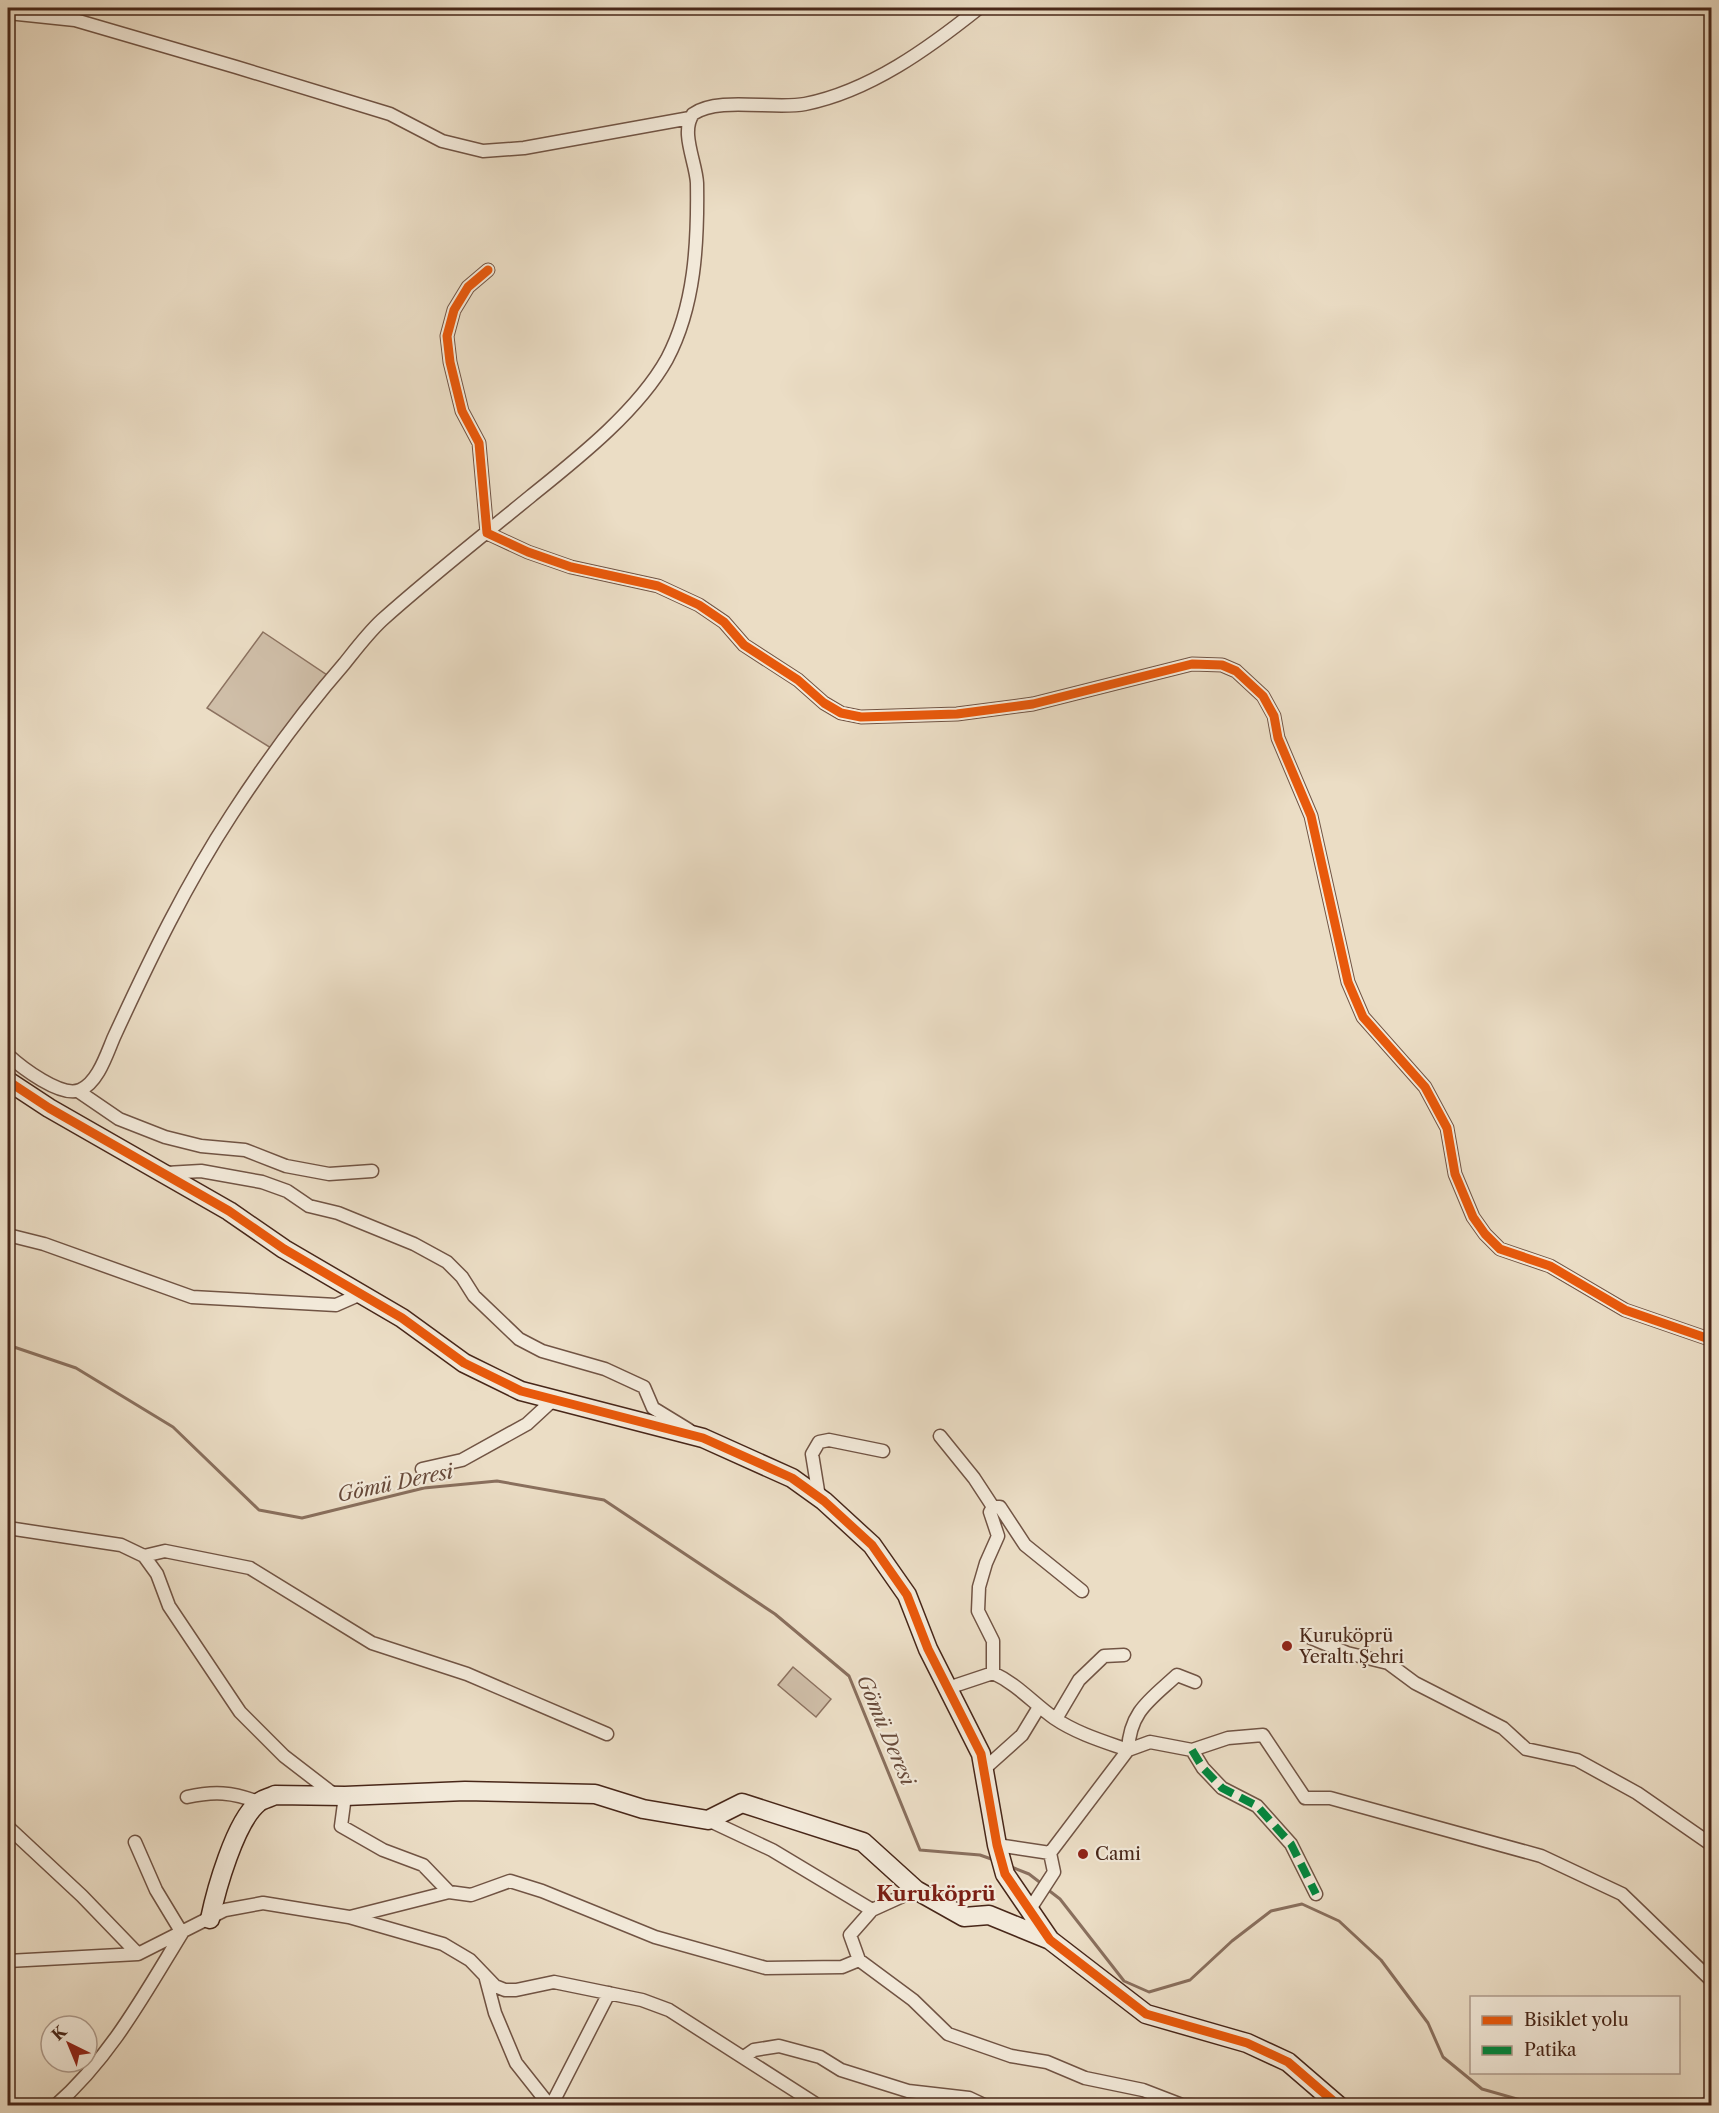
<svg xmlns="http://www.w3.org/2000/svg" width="1719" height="2113" font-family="'Libre Caslon Text',serif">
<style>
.green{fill:#cfbea8;stroke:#8c7260;stroke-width:1.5}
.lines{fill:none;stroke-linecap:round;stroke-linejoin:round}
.stream{stroke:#896f5d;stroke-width:3}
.street-casing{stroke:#715444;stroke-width:15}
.secondary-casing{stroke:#482719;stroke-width:21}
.street{stroke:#f2e9d9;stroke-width:12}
.secondary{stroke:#f2e9d9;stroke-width:18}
.quiet{stroke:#00873e;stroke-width:8;stroke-dasharray:15 8;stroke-linecap:butt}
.cycleway-casing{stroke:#f2e9d9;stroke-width:13}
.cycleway{stroke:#e8590c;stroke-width:9}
.poi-dot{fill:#8f2418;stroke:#f2e9d9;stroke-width:2}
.labels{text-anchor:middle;stroke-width:4.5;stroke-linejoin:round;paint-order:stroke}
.poi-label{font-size:18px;fill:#482719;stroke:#f2e9d9;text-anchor:start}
.water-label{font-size:20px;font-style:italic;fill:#684b3b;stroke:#f2e9d9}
.quarter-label{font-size:21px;font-weight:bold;fill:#7a1f14;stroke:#f2e9d9}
</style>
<rect width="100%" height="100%" fill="#ebddc5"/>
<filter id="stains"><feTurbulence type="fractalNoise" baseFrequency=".00333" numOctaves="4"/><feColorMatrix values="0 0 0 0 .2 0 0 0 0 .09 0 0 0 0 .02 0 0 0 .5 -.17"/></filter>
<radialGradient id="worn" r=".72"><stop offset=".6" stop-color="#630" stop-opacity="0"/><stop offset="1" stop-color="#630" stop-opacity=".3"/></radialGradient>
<path class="green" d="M263 632 327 675 271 748 207 708Z
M793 1667 831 1699 816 1717 778 1685Z"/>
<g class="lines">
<path class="stream" d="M8 1345 76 1368 173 1427 259 1510 302 1518 424 1488 497 1481 604 1500 775 1614 849 1676 920 1850 980 1855 994 1860
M1009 1866 1029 1874 1042 1884
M1047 1889 1060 1899 1124 1981 1149 1992 1190 1980 1232 1941 1271 1911 1302 1904 1339 1921 1381 1960 1428 2023 1443 2057 1482 2089 1542 2106"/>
<g class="street-casing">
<path id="street" d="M8 13 75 20 236 67 390 114 442 141 483 151 524 148 690 118
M488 270 468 287 454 310 447 336 450 362 462 411 479 443 487 533 528 552 571 567 658 586 699 605 724 622 744 645 798 680 824 703 841 713 861 717 957 714 1033 704 1192 664 1222 665 1236 671 1263 696 1274 716 1278 738 1311 816 1348 982 1363 1017 1425 1087 1447 1128 1455 1174 1473 1217 1485 1234 1500 1249 1550 1266 1625 1310 1712 1340
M8 1055C21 1067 61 1098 80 1090 98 1083 107 1053 114 1037 149 961 186 884 232 814 266 762 303 711 344 664 356 649 368 633 382 620 430 577 481 537 531 496 577 459 638 411 667 359 695 306 698 243 697 183 696 162 680 132 693 114 718 96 774 110 805 104 870 91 929 48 979 8
M78 1091 119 1119 165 1137 201 1146 245 1150 286 1166 329 1174 372 1171
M166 1173 201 1171 262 1182 287 1191 309 1206 338 1213 414 1244 447 1262 462 1277 474 1296 519 1339 542 1351 605 1369 644 1387 653 1408 689 1430
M8 1235 44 1244 192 1297 336 1305 361 1294
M940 1436 974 1478 993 1507
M422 1469 462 1460 527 1424 553 1400
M819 1497 812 1454 819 1442 829 1440 883 1451
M8 1528 121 1545 144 1556 157 1574 169 1606 240 1712 284 1756 336 1796
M144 1556 165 1551 250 1568 372 1643 467 1674 607 1734
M1309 1637 1347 1653 1388 1663 1415 1683 1503 1728 1526 1749 1577 1760 1637 1793 1712 1845
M993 1673V1641L978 1611 979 1587 986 1563 998 1536 990 1512 993 1507H1000L1025 1545 1082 1591
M948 1688 993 1673C1017 1684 1033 1703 1054 1718 1076 1733 1102 1741 1128 1750 1130 1711 1150 1700 1177 1675L1195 1682
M1056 1719 1079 1680 1104 1656 1124 1655
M1192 1750 1203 1768 1222 1788 1257 1806 1291 1844 1316 1894
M983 1770 1022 1735 1039 1707
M345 1796 341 1826 383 1850 423 1865 449 1892
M187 1797C214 1791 232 1792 258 1802
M708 1820 772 1850 872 1910
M8 1827 82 1896 138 1954
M997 1845 1050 1853
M916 1890 872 1910 850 1935 859 1960 913 2000 948 2034 1011 2056 1047 2062 1085 2078 1143 2090 1182 2105 1208 2106
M1030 1909 1054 1872 1050 1853 1128 1750 1150 1742 1192 1750 1228 1738 1263 1735 1305 1798H1330L1541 1856 1622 1894 1712 1981
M350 1917 449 1892 471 1895 510 1881 542 1891 655 1937 766 1968 842 1967 859 1960
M8 1961 138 1954 225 1910 263 1903 349 1917 443 1944 470 1960 495 1986 505 1990H516L554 1982 642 2000 669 2010 819 2106
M486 1979 495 2013 516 2063 550 2106
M744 2057 754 2050 779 2046 820 2057 841 2070 908 2091 969 2098 986 2106
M55 2106C110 2058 144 1995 182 1933L156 1890 135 1842
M551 2106 609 1993
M1704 2106 1712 2100"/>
</g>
<g class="secondary-casing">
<path id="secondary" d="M8 1081 49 1108 229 1211 284 1249 402 1318 464 1363 521 1391 703 1438 792 1478 824 1501 872 1545 907 1595 928 1649 981 1754 997 1845 1005 1874 1050 1940 1146 2014 1247 2043 1288 2062 1339 2106
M210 1919C216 1890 235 1822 258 1803 262 1799 270 1798 275 1795L345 1796 465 1791 595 1794 643 1809 708 1820 742 1803 863 1842 916 1890 964 1917 989 1915 1050 1940"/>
</g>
<use href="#street" class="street"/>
<use href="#secondary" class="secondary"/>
<path class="quiet" d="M1192 1750 1203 1768 1222 1788 1257 1806 1291 1844 1316 1894"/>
<g class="cycleway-casing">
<path id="cycleway" d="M488 270 468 287 454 310 447 336 450 362 462 411 479 443 487 533 528 552 571 567 658 586 699 605 724 622 744 645 798 680 824 703 841 713 861 717 957 714 1033 704 1192 664 1222 665 1236 671 1263 696 1274 716 1278 738 1311 816 1348 982 1363 1017 1425 1087 1447 1128 1455 1174 1473 1217 1485 1234 1500 1249 1550 1266 1625 1310 1712 1340
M8 1081 49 1108 229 1211 284 1249 402 1318 464 1363 521 1391 703 1438 792 1478 824 1501 872 1545 907 1595 928 1649 981 1754 997 1845 1005 1874 1050 1940 1146 2014 1247 2043 1288 2062 1339 2106"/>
</g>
<use href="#cycleway" class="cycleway"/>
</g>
<g class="poi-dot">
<circle cx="1287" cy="1646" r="6"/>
<circle cx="1083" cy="1854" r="6"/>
</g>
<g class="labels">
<g class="poi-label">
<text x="1299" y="1642">Kuruköprü<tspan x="1299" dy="21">Yeraltı Şehri</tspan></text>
<text x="1095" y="1860">Cami</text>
</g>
<g class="water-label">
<text transform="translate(395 1483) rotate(-12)" y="7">Gömü Deresi</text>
<text transform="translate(886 1730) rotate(67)" y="7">Gömü Deresi</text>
</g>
<g class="quarter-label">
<text x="936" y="1901">Kuruköprü</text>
</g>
</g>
<rect width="1719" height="2113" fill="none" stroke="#ebddc5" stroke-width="30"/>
<rect x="9" y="9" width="1701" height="2095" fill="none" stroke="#482719" stroke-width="3"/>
<rect x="15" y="15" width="1689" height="2083" fill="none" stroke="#482719" stroke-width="1.5"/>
<rect x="1470" y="1996" width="210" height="78" fill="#f2e9d9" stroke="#ae9b8c" stroke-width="1.5"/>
<rect x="1482" y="2016" width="30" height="9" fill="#e8590c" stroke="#ae9b8c" stroke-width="1.5"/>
<text x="1524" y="2026" font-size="18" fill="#482719">Bisiklet yolu</text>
<rect x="1482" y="2046" width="30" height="9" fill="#00873e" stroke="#ae9b8c" stroke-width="1.5"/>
<text x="1524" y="2056" font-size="18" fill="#482719">Patika</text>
<g transform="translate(69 2044) rotate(317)"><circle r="28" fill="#f2e9d9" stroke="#ae9b8c" stroke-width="1.5"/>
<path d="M0-4.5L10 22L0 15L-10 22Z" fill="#8f2418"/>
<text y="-9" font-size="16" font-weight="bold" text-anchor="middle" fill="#482719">K</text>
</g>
<rect width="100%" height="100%" filter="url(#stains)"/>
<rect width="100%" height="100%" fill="url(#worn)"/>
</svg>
